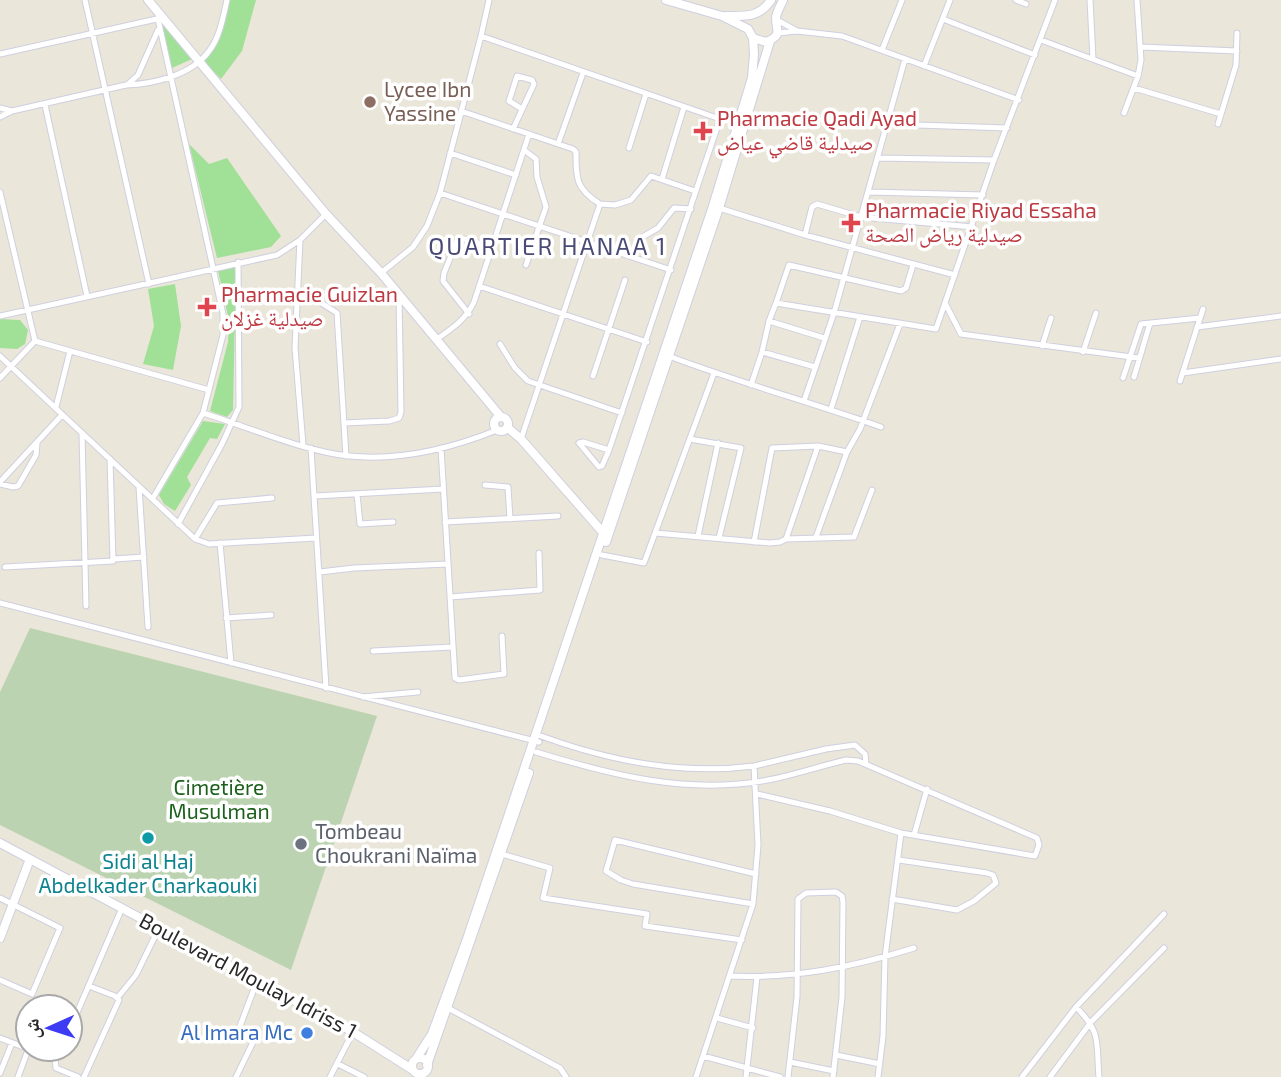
<svg xmlns="http://www.w3.org/2000/svg" width="1281" height="1077" font-family="'Exo 2','Noto Naskh Arabic',sans-serif">
<style>
.green{fill:#a1e097}
.cemetery{fill:#bbd3b1}
.lines{fill:none;stroke-linecap:round;stroke-linejoin:round}
.street-casing{stroke:#cfcfe0;stroke-width:7}
.secondary-casing{stroke:#cfcfe0;stroke-width:10}
.street{stroke:#fff;stroke-width:5}
.secondary{stroke:#fff;stroke-width:8}
.education-dot{fill:#8d6e63;stroke:#fff;stroke-width:2.5}
.health-dot{fill:#e0444e;stroke:#fff;stroke-width:2.5}
.culture-dot{fill:#0f9aa8;stroke:#fff;stroke-width:2.5}
.worship-dot{fill:#6b7280;stroke:#fff;stroke-width:2.5}
.shop-dot{fill:#3f7fe0;stroke:#fff;stroke-width:2.5}
.labels{text-anchor:middle;stroke-width:7;stroke-linejoin:round;paint-order:stroke}
.education-label{font-size:21px;fill:#785e54;stroke:#fff;text-anchor:start}
.health-label{font-size:21px;fill:#be3a42;stroke:#fff;text-anchor:start}
.park-label{font-size:21px;fill:#1c611b;stroke:#fff}
.worship-label{font-size:21px;fill:#5b616d;stroke:#fff;text-anchor:start}
.culture-label{font-size:21px;fill:#0d838f;stroke:#fff}
.street-label{font-size:21px;fill:#282828;stroke:#fff}
.shop-label{font-size:21px;fill:#366cbe;stroke:#fff;text-anchor:end}
.quarter-label{font-size:24px;letter-spacing:2px;fill:#4a4a76;stroke:#fff}
</style>
<rect width="100%" height="100%" fill="#eae6d9"/>
<path class="green" d="M230 0H256L242 51 221 79 204 62 220 39Z
M164 25 192 59 172 68 161 28Z
M189 144 209 164 227 158 281 236 271 247 217 258Z
M236 267 233 410 227 417 210 411 228 342 229 321 218 270Z
M175 284 181 326 173 370 143 364 154 326 148 289Z
M0 319 20 320 28 330 25 344 17 349 0 348Z
M203 421 225 424 217 439 210 438 187 477 191 485 175 511 164 504 159 495Z"/>
<path class="cemetery" d="M30 628 377 716 291 970 0 825V692Z"/>
<g class="lines">
<g class="street-casing">
<path id="street" d="M85 0 149 284
M1016 0 1026 4
M1090 0 1093 59
M943 19 1035 55
M777 20 797 31
M778 33 797 31 842 36 1019 100
M481 36 720 119 609 450 602 466 599 467 579 443 583 442 609 450
M1041 40 1138 76
M1140 47 1237 51
M882 50 902 0
M0 54 161 18
M924 66 950 0
M127 85 138 75 158 30
M1134 88 1221 114
M45 105 87 296
M0 108 12 111
M461 111 573 149 576 152C576 179 576 189 600 204L615 205 631 200 651 176 695 191
M1124 113 1138 76 1141 60 1137 0
M0 117 12 111 126 85C154 84 192 75 209 51 220 37 223 17 227 0
M887 124 1007 128
M1218 124 1236 65 1237 33
M513 129 534 84 532 80 517 76 509 101 522 109
M558 144 583 73
M629 148 646 94
M524 150 536 159 537 177 546 207 526 265
M450 153 516 175
M878 158 994 160
M662 179 684 107
M0 192 35 341
M869 192 983 195
M440 193 671 270
M716 207 805 235 955 275
M805 235 812 207 817 204 861 217 973 227
M300 240 295 348 303 445
M633 257 639 239 658 228 674 208 691 209
M381 273 413 247 427 226 440 193 481 36 489 0
M479 286 647 342
M297 295 323 304 337 313 346 456
M776 303 789 265 901 291 906 288 913 265
M945 303 961 334 1139 358
M469 314 443 281 444 273 457 241 464 239 492 247
M0 316 277 255 300 240 326 214
M769 321 824 338
M1197 327 1281 316
M437 339C453 328 466 319 474 302L529 134
M500 344 515 368 528 381 622 413
M1042 346 1051 318
M762 352 815 367
M1083 352 1096 313
M666 355C737 382 810 402 881 427
M0 356 195 539 209 544 316 538
M1183 373 1281 359
M593 376 625 280
M1134 377 1150 323
M0 378 35 341 209 390
M1123 378 1141 324 1200 318
M1180 381 1203 309
M751 385 762 352 769 321 776 303 936 329 994 160 1055 0
M804 401 834 313 905 59
M56 407 70 351
M831 409 860 317
M203 413C248 427 303 451 349 456 399 461 450 449 497 430
M344 423 389 421 399 418 401 412 399 295
M82 434 86 606
M521 439 600 204
M690 439 741 448 719 538
M311 448 326 688
M441 448 455 678 459 680 504 674 502 636
M0 482 62 415
M0 484 13 487 18 486 36 455 37 443
M485 485 508 487 510 519
M139 487 148 627
M357 494 360 524 393 522
M315 496 443 489
M153 498 203 413 223 335V314L213 268 158 19
M445 522 558 516
M178 524 222 444 239 407 238 262
M655 533 770 543 780 542 786 539 854 537 872 490
M698 536 718 443
M816 537 847 452 860 429 900 324
M195 539 217 503 272 498
M786 539 818 446
M754 542 772 448 818 446 847 452
M220 543 231 663
M602 555 644 563 714 373
M114 559 144 557
M5 567 113 561 110 459
M320 572 354 568 448 564
M450 597 540 590 539 553
M0 603 539 742
M226 618 271 615
M373 651 452 647
M362 697 418 692
M541 736C609 761 683 775 754 766L758 845 753 904 633 884 621 880 606 871 615 840 756 874
M536 752C611 775 688 795 768 780 794 775 820 766 846 760L858 761 1037 838 1039 845 1035 856 901 833 885 957 883 1036 878 1077
M754 766 826 749 855 745 865 754 866 764
M757 794 830 811 901 833
M914 835 927 789
M498 853 550 868 543 898 647 914 645 926 742 940
M0 898 60 928 32 994 0 980
M892 899 957 910 974 901 996 883 993 875 987 873 899 860
M730 976C794 979 853 967 914 948
M118 997 136 975 159 928
M446 1007 560 1068 566 1077
M1076 1007C1102 1033 1096 1042 1099 1077
M717 1018 753 1028
M70 1029 122 908
M0 1038 55 1059 56 1068 78 1077
M836 1055 880 1064
M703 1056 780 1077
M55 1059 60 1049
M790 1062 834 1071
M338 1064 364 1077
M0 1073 12 1043
M18 1077 28 1050
M84 1077 119 1000 115 996 89 986
M236 1077 255 1038V1035L242 1030 240 1026 257 981
M330 1077 353 1032
M696 1077 753 904
M746 1077 757 977
M788 1077 797 997 798 899 806 893 836 892 842 896 843 902 842 997 833 1077
M1022 1077 1076 1007 1164 914
M1050 1077 1091 1022 1164 948"/>
</g>
<g class="secondary-casing">
<path id="secondary" d="M148 0 326 214 381 273 501 417
M725 16C745 16 759 18 771 0
M753 38 766 42C783 35 776 31 776 18 776 13 781 5 783 0
M494 424a7 7 0 1 1 14 0a7 7 0 1 1-14 0Z
M507 427 521 439 606 536
M606 542 719 208 770 41
M0 843 353 1032 413 1070
M0 938 30 859
M412 1066a8 8 0 1 1 16 0a8 8 0 1 1-16 0Z
M416 1059 432 1034 467 939 713 206 752 78 754 54 753 38 748 29 722 16 666 0
M427 1065 529 773"/>
</g>
<use href="#street" class="street"/>
<use href="#secondary" class="secondary"/>
</g>
<circle class="education-dot" cx="370" cy="102" r="7"/>
<g class="health-dot">
<path d="M699.5 120.5h7v7h7v7h-7v7h-7v-7h-7v-7h7z"/>
<path d="M847.5 212.5h7v7h7v7h-7v7h-7v-7h-7v-7h7z"/>
<path d="M203.5 296.5h7v7h7v7h-7v7h-7v-7h-7v-7h7z"/>
</g>
<circle class="culture-dot" cx="148" cy="838" r="7"/>
<circle class="worship-dot" cx="301" cy="844" r="7"/>
<circle class="shop-dot" cx="307" cy="1033" r="7"/>
<g class="labels">
<g class="education-label">
<text x="384" y="97">Lycee Ibn<tspan x="384" dy="24">Yassine</tspan></text>
</g>
<g class="health-label">
<text x="717" y="126">Pharmacie Qadi Ayad<tspan x="717" dy="24">صيدلية قاضي عياض</tspan></text>
<text x="865" y="218">Pharmacie Riyad Essaha<tspan x="865" dy="24">صيدلية رياض الصحة</tspan></text>
<text x="221" y="302">Pharmacie Guizlan<tspan x="221" dy="24">صيدلية غزلان</tspan></text>
</g>
<g class="park-label">
<text x="219" y="795">Cimetière<tspan x="219" dy="24">Musulman</tspan></text>
</g>
<g class="worship-label">
<text x="315" y="839">Tombeau<tspan x="315" dy="24">Choukrani Naïma</tspan></text>
</g>
<g class="culture-label">
<text x="148" y="869">Sidi al Haj<tspan x="148" dy="24">Abdelkader Charkaouki</tspan></text>
</g>
<g class="street-label">
<text transform="translate(248 976) rotate(28)" y="7">Boulevard Moulay Idriss 1</text>
</g>
<g class="shop-label">
<text x="293" y="1040">Al Imara Mc</text>
</g>
<g class="quarter-label">
<text x="548" y="255">QUARTIER HANAA 1</text>
</g>
</g>
<g transform="translate(49 1028) rotate(267)"><circle r="33" fill="#ffffff" stroke="#a9a9a9" stroke-width="2"/>
<path d="M0-5L12 26L0 18L-12 26Z" fill="#3d3cf4"/>
<text y="-10" font-size="19" font-weight="bold" text-anchor="middle" fill="#282828">ش</text>
</g>
</svg>
